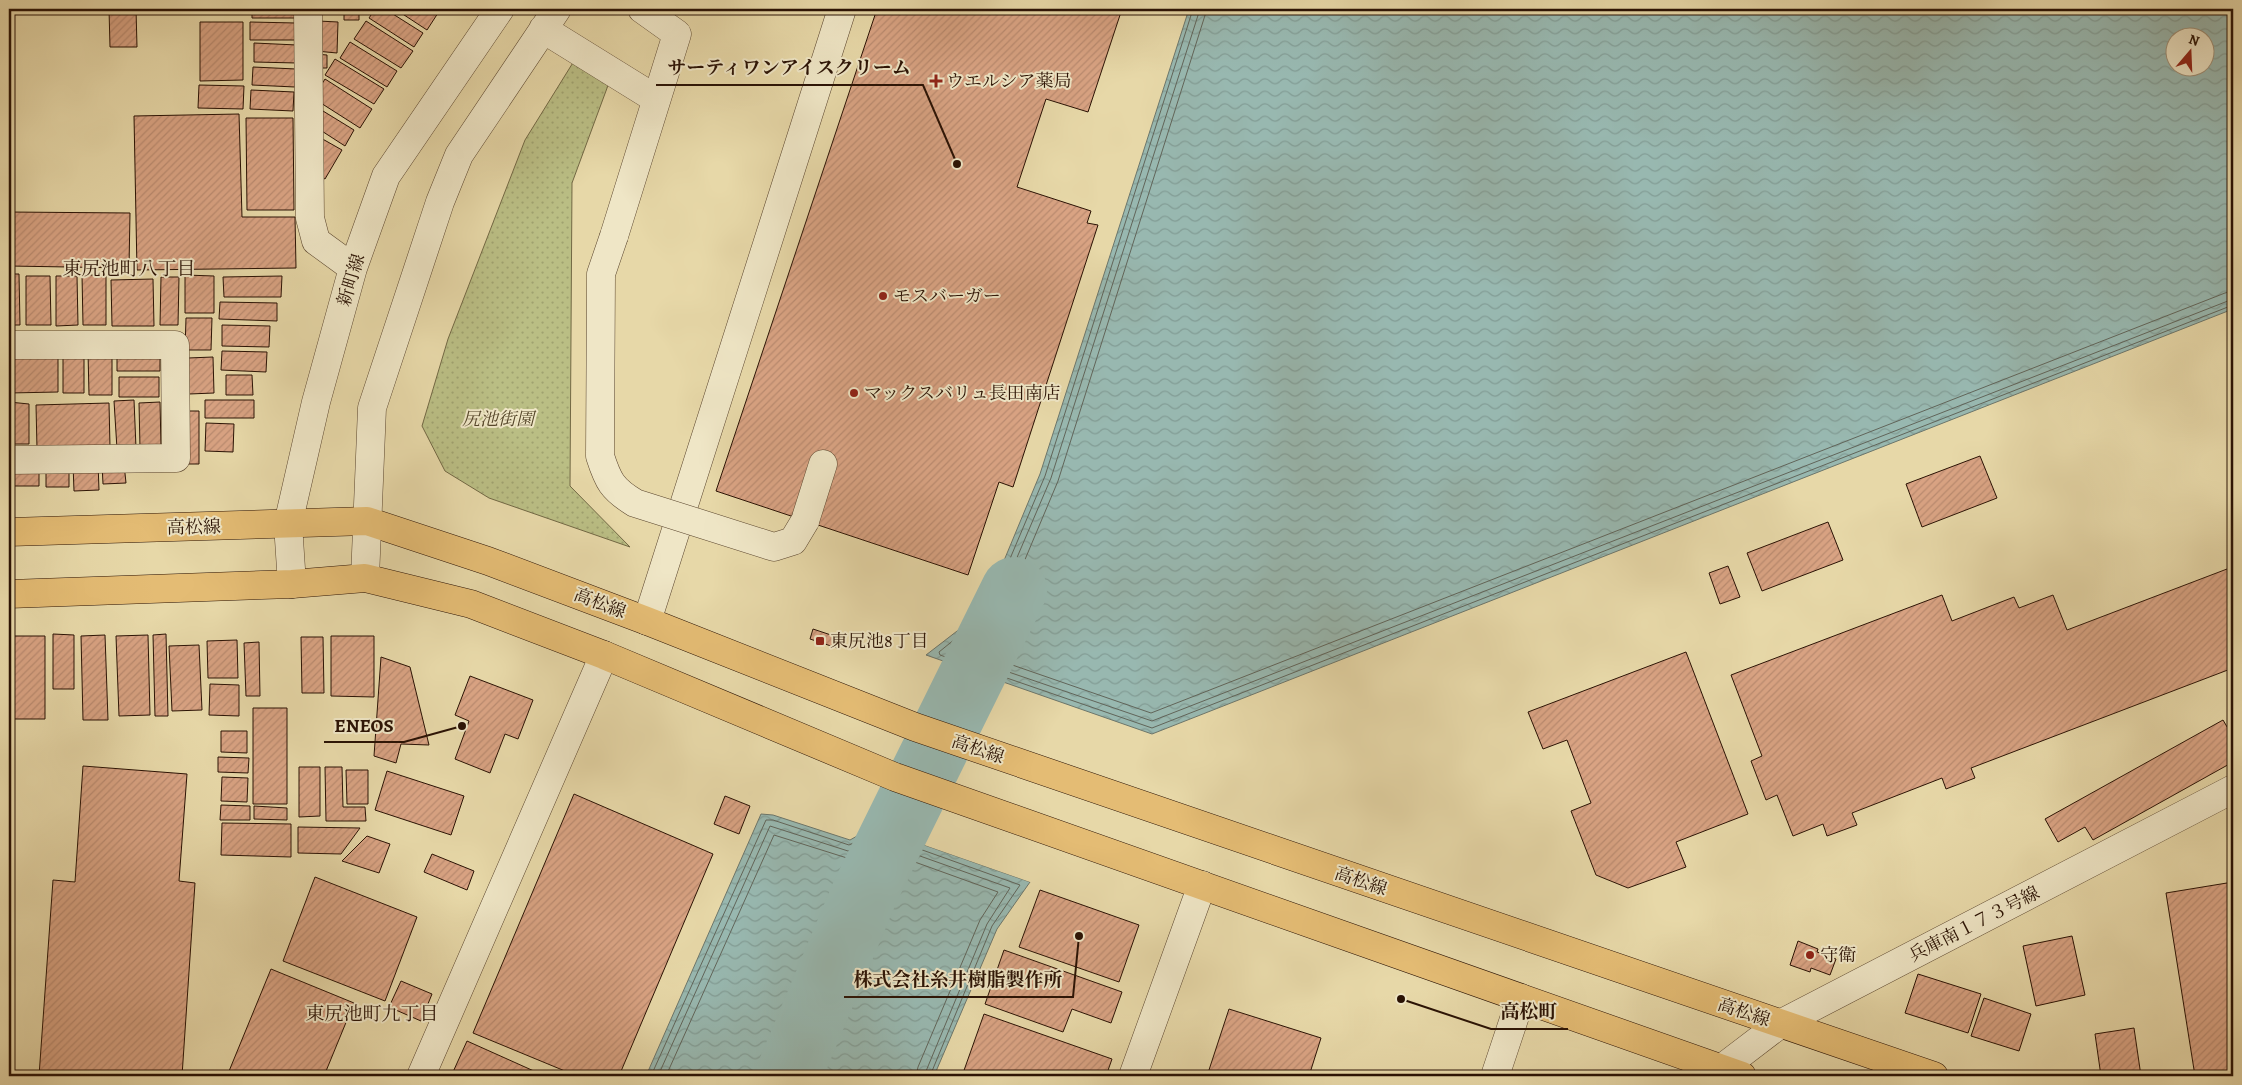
<svg xmlns="http://www.w3.org/2000/svg" width="2242" height="1085" font-family="Alegreya,'Noto Serif JP',serif">
<style>
.park{fill:url(#park-dots);stroke:#726844}
.water{fill:url(#water-waves);stroke:#6c766b;fill-rule:evenodd}
.pier{fill:#e7d8a8}
.lines{fill:none;stroke-linecap:round;stroke-linejoin:round}
.shore{stroke:#61655a;stroke-width:1}
.river{stroke:#98b8b0;stroke-width:66}
.building{fill:url(#building-hatch);stroke:#2a1204}
.minor-casing{stroke:#59442d;stroke-width:29}
.major-casing{stroke:#2a1204;stroke-width:29}
.minor{stroke:#efe6c6;stroke-width:28}
.major{stroke:#e4bc74;stroke-width:28}
.minor-bridge-casing{stroke:#59442d;stroke-width:29;stroke-linecap:butt}
.minor-bridge{stroke:#efe6c6;stroke-width:28}
.poi-dot{fill:#8f2418;stroke:#efe6c6;stroke-width:2}
.labels{text-anchor:middle;stroke-width:4;stroke-linejoin:round;paint-order:stroke}
.poi-label{font-size:18px;fill:#2a1204;stroke:#efe6c6;text-anchor:start}
.street-label{font-size:18px;fill:#2a1204;stroke:#efe6c6}
.park-label{font-size:18px;font-style:italic;fill:#55462a;stroke:#efe6c6}
.neighbourhood-label{font-size:19px;fill:#2a1204;stroke:#efe6c6}
.leader{fill:none;stroke:#2a1204;stroke-width:2}
.callout-dot{fill:#2a1204;stroke:#efe6c6;stroke-width:2}
.callout-label{font-size:19px;text-anchor:middle;font-weight:bold;fill:#2a1204;stroke:#efe6c6;stroke-width:4;stroke-linejoin:round;paint-order:stroke}
</style>
<defs>
<pattern id="park-dots" width="8" height="8" patternUnits="userSpaceOnUse" patternTransform="scale(1.25)"><rect width="8" height="8" fill="#babe84"/><path d="M2 2h.1M6 6h.1" fill="none" stroke="#a0a270" stroke-width="1.8" stroke-linecap="round"/></pattern>
<pattern id="water-waves" width="16" height="10" patternUnits="userSpaceOnUse" patternTransform="scale(1.25)"><rect width="16" height="10" fill="#98b8b0"/><path d="M0 5q4-4 8 0t8 0" fill="none" stroke="#839d96"/></pattern>
<pattern id="building-hatch" width="6" height="6" patternUnits="userSpaceOnUse" patternTransform="scale(1.25)"><rect width="6" height="6" fill="#d9a383"/><path d="M-1 1l2-2M0 6l6-6M5 7l2-2" fill="none" stroke="#ba8b70"/></pattern>
</defs>
<rect width="100%" height="100%" fill="#e7d8a8"/>
<filter id="stains"><feTurbulence type="fractalNoise" baseFrequency=".004" numOctaves="4"/><feColorMatrix values="0 0 0 0 .2 0 0 0 0 .09 0 0 0 0 .02 0 0 0 .5 -.17"/></filter>
<radialGradient id="worn" r=".72"><stop offset=".6" stop-color="#630" stop-opacity="0"/><stop offset="1" stop-color="#630" stop-opacity=".3"/></radialGradient>
<path class="park" d="M574 61 610 80 572 183 570 486 630 547 489 498 445 471 422 426 448 339 525 140Z"/>
<path class="water" d="M1189 9H2233V309L1152 734 926 655 983 611 1040 474ZM2174 38H2204V68H2174Z
M761 814 773 815 850 840 873 827 1030 882 997 929 934 1076H646Z"/>
<path class="pier" d="M874 825 894 832 1031 880 1030 882 873 827Z"/>
<g class="lines">
<path class="shore" d="M1193 9 1045 476 987 613 939 652 940 655 1152 728 2233 305
M1200 9 1051 478 992 616 952 650 953 653 1152 721 2233 299
M1207 9 1058 481 1000 619 967 647 969 650 1151 713 2225 293 2233 291
M651 1076 766 820H773L849 845 875 833 1020 885 992 926 930 1076
M658 1076 770 826 848 851 854 850 875 840 1010 888 987 924 924 1076
M666 1076 774 835 847 858 857 857 876 848 998 892 980 920 918 1067 916 1076"/>
<path class="river" d="M788 1076 865 892 1014 590"/>
</g>
<path class="building" d="M109 9H136L137 47H110Z
M199 9H220V13H199Z
M225 9H246V14L225 13Z
M252 9H295V18H252Z
M314 9H340L339 14H314Z
M344 9H359V20H344Z
M375 9H385L423 33 414 47 369 18Z
M395 9H431L438 13 427 30Z
M877 9H1122L1088 112 1046 99 1017 187 1091 211 1087 223 1098 225 1013 487 999 482 968 575 716 491Z
M318 21 338 22 337 53 316 51Z
M366 21 413 51 401 68 354 39Z
M200 22H243V80L200 81Z
M250 22 296 23 295 40H250Z
M350 42 397 71 387 87 340 58Z
M254 43 297 45V63L254 62Z
M314 54 327 55V68H313Z
M335 59 384 89 374 104 325 75Z
M253 67 296 69 295 87 252 85Z
M325 79 372 109 360 128 313 98Z
M199 85 244 86 243 109 198 108Z
M251 90 294 92 293 111 250 109Z
M323 111 354 130 345 146 314 126Z
M239 114 242 217H295L296 268 137 270 134 116Z
M246 118H293L294 210H247Z
M319 137 342 150 325 179 315 174Z
M9 212 130 213 129 268 9 266Z
M9 274H19L20 325H9Z
M82 275H106V325H83Z
M185 275 214 276V313H185Z
M26 276H50L51 325H26Z
M56 276H77L78 325 56 326Z
M282 276 281 297H224L223 277Z
M161 277H179L178 325H160Z
M153 279 154 326H112L111 280Z
M220 302 277 303V321L219 319Z
M186 318H212L211 350H185Z
M222 325 270 326 269 347 222 346Z
M63 350H84V393H63Z
M112 351V395H89L88 352Z
M222 351 267 352 266 372 221 370Z
M58 352V392L9 393V353Z
M117 353H160V371H117Z
M213 357 214 393 189 394 188 358Z
M226 375H252L253 395H226Z
M119 377H159V397H119Z
M134 400 136 448 117 449 114 401Z
M205 400H254V418H205Z
M9 402 29 404V444H9Z
M160 402 161 447 140 448 139 403Z
M109 403 110 447 37 449 36 405Z
M183 411H199V464H183Z
M206 423 234 424 233 452 205 451Z
M1980 456 1997 498 1922 527 1906 484Z
M98 463 99 490 74 491 73 464Z
M46 464H69V487H46Z
M102 464H124L126 483 103 484Z
M9 465H39V486H9Z
M1828 522 1843 560 1762 591 1747 553Z
M1728 566 1740 597 1720 604 1709 573Z
M2227 569 2233 586V668L1971 768 1975 778 1946 789 1942 778 1852 813 1857 825 1827 836 1823 824 1793 836 1777 795 1766 800 1751 761 1762 756 1731 675 1942 595 1952 621 2014 597 2019 608 2053 595 2067 630Z
M813 629 840 638 837 648 810 639Z
M53 634 74 635V689H53Z
M166 634 168 716H155L153 635Z
M105 635 108 720H83L81 636Z
M148 635 150 715 119 716 116 636Z
M9 636H45V719H9Z
M331 636H374V697L331 696Z
M301 637H323L324 693H302Z
M237 640 238 678H208L207 641Z
M259 642 260 696H246L244 643Z
M199 645 202 710 172 711 169 646Z
M1686 652 1748 814 1676 842 1686 867 1628 888 1596 875 1571 811 1591 803 1567 740 1543 749 1528 712Z
M381 657 410 667 429 745 401 744 396 763 374 756Z
M470 676 533 700 518 739 505 734 490 773 455 759 469 721 455 715Z
M210 684 239 685V716L209 715Z
M253 708H287V804H253Z
M2223 720 2233 737V762L2093 840 2085 827 2058 842 2045 819Z
M221 731H247V753L221 752Z
M218 757 249 758 248 773 218 772Z
M83 766 187 774 179 881 195 883 182 1076H39L53 880 75 882Z
M299 767H320V816L299 817Z
M325 767H342L343 807H365L366 821H326Z
M346 770H368V804H347Z
M387 771 464 796 451 835 375 810Z
M222 777 248 778 247 802 221 801Z
M574 794 713 854 619 1076H577L473 1033Z
M725 796 750 806 739 834 714 824Z
M221 805 250 806V820H220Z
M254 806 287 808V820L254 819Z
M222 823 291 824V857L221 855Z
M298 827 360 828 341 854 298 853Z
M367 836 390 844 379 873 342 861Z
M432 854 474 871 467 890 424 872Z
M315 877 417 917 385 1001 283 961Z
M2233 882V1076H2195L2166 893Z
M1040 890 1139 925 1119 982 1019 947Z
M2072 936 2085 995 2036 1006 2023 946Z
M1798 941 1818 949 1817 952 1836 959 1830 975 1811 968 1810 972 1790 965Z
M1004 950 1122 992 1111 1023 1072 1009 1063 1032 985 1004Z
M271 969 354 1003 324 1076H227Z
M1918 974 1981 994 1968 1033 1905 1013Z
M401 981 432 994 421 1021 389 1007Z
M1984 998 2031 1014 2019 1051 1971 1036Z
M1229 1009 1321 1038 1309 1076H1207Z
M984 1014 1112 1059 1106 1076H962Z
M2134 1028 2141 1076H2101L2095 1034Z
M467 1041 545 1076H461L453 1072Z"/>
<g class="lines">
<g class="minor-casing">
<path id="minor" d="M308 9 310 218 316 241 353 268
M543 29 656 99
M614 236 677 34 642 9
M9 345H175L176 458 9 460
M805 521 823 464
M365 578 372 408 440 202 459 155 557 9
M292 584 288 524 316 402 353 268 386 176 500 9
M647 621 842 9
M421 1076 604 655
M1133 1076 1202 885
M1495 1076 1521 998
M1718 1076 1721 1069 1780 1024 2233 789"/>
</g>
<g class="major-casing">
<path id="major" d="M9 532 367 521 488 561 647 621 915 727 1934 1076
M9 594 292 584 365 578 471 604 604 655 895 777 1742 1076"/>
</g>
<use href="#minor" class="minor"/>
<use href="#major" class="major"/>
<g class="minor-bridge-casing">
<path id="minor-bridge" d="M614 236 601 274 600 456C608 481 612 489 635 503L774 547 793 541 805 521"/>
</g>
<use href="#minor-bridge" class="minor-bridge"/>
</g>
<g class="poi-dot">
<path d="M933.5 73.5h5v5h5v5h-5v5h-5v-5h-5v-5h5z"/>
<circle cx="883" cy="296" r="5"/>
<circle cx="854" cy="393" r="5"/>
<rect x="815" y="636" width="10" height="10" rx="2.5"/>
<circle cx="1810" cy="955" r="5"/>
</g>
<g class="labels">
<g class="poi-label">
<text x="946" y="87">ウエルシア薬局</text>
<text x="893" y="302">モスバーガー</text>
<text x="864" y="399">マックスバリュ長田南店</text>
<text x="830" y="647">東尻池8丁目</text>
<text x="1820" y="961">守衛</text>
</g>
<g class="street-label">
<text transform="translate(351 280) rotate(-73)" y="6">新町線</text>
<text transform="translate(194 527) rotate(-1)" y="6">高松線</text>
<text transform="translate(600 603) rotate(21)" y="6">高松線</text>
<text transform="translate(978 749) rotate(19)" y="6">高松線</text>
<text transform="translate(1361 881) rotate(19)" y="6">高松線</text>
<text transform="translate(1974 924) rotate(-27)" y="6">兵庫南１７３号線</text>
<text transform="translate(1744 1012) rotate(19)" y="6">高松線</text>
</g>
<g class="park-label">
<text x="498" y="425">尻池街園</text>
</g>
<g class="neighbourhood-label">
<text x="129" y="275">東尻池町八丁目</text>
<text x="372" y="1020">東尻池町九丁目</text>
</g>
</g>
<path class="leader" d="M957 164L923 85H656M462 726L404 742H324M1079 936L1073 997H844M1401 999L1491 1029H1568"/>
<g class="callout-dot">
<circle cx="957" cy="164" r="5"/>
<circle cx="462" cy="726" r="5"/>
<circle cx="1079" cy="936" r="5"/>
<circle cx="1401" cy="999" r="5"/>
</g>
<g class="callout-label">
<text x="789" y="74">サーティワンアイスクリーム</text>
<text x="364" y="732">ENEOS</text>
<text x="958" y="986">株式会社糸井樹脂製作所</text>
<text x="1529" y="1018">高松町</text>
</g>
<rect width="2242" height="1085" fill="none" stroke="#e7d8a8" stroke-width="30"/>
<rect x="10" y="10" width="2222" height="1065" fill="none" stroke="#2a1204" stroke-width="2.5"/>
<rect x="15" y="15" width="2212" height="1055" fill="none" stroke="#2a1204"/>
<g transform="translate(2190 52) rotate(19)"><circle r="24" fill="#efe6c6" stroke="#a09178"/>
<path d="M0-4L9 19L0 12L-9 19Z" fill="#8f2418"/>
<text y="-8" font-size="14" font-weight="bold" text-anchor="middle" fill="#2a1204">N</text>
</g>
<rect width="100%" height="100%" filter="url(#stains)"/>
<rect width="100%" height="100%" fill="url(#worn)"/>
</svg>
